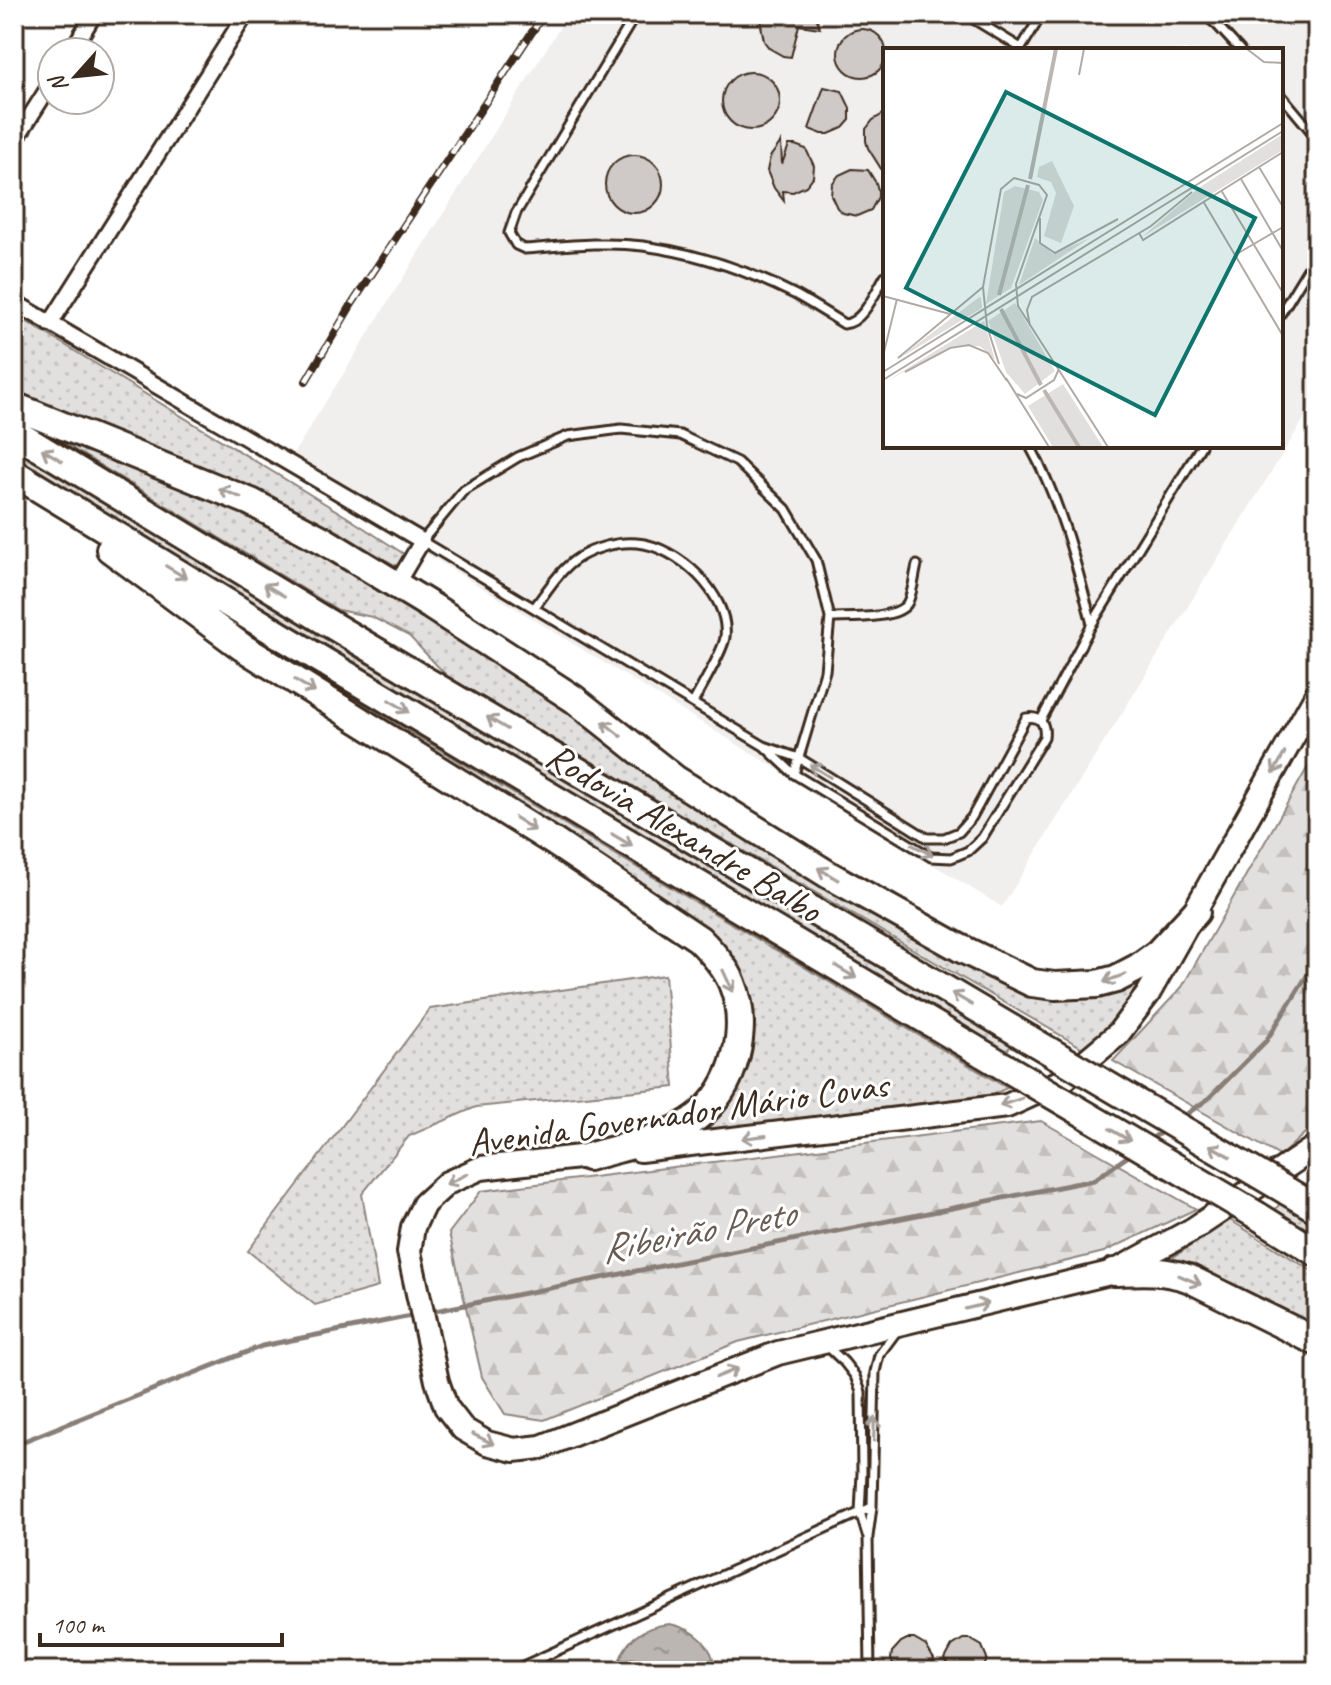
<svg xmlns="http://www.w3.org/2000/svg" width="1331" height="1685" font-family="Caveat,sans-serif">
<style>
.built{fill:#f1efee;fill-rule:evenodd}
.grass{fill:url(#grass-dots);stroke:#8e857e;stroke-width:2}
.forest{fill:url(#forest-firs);stroke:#8e857e;stroke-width:2}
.water{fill:url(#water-ripples);stroke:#887e77;stroke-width:2}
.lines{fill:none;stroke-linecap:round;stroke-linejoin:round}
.stream{stroke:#887e77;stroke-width:5}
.building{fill:#cfcac7;stroke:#3b2a1e;stroke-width:2}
.service-casing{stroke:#3b2a1e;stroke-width:13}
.minor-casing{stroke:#3b2a1e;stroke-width:20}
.primary-casing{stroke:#3b2a1e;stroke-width:28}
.motorway-casing{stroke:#3b2a1e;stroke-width:32}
.service{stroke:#fff;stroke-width:7}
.minor{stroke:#fff;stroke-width:14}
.primary{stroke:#fff;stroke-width:22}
.motorway{stroke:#fff;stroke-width:26}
.rail-casing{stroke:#3b2a1e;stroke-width:8}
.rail{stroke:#fff;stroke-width:5;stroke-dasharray:15;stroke-linecap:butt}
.motorway-bridge-casing{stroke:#3b2a1e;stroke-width:32;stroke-linecap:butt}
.motorway-bridge{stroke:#fff;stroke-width:26}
.oneway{stroke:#a79f9a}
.labels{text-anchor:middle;stroke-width:6;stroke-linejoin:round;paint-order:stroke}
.street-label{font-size:38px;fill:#3b2a1e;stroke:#fff}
.water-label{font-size:40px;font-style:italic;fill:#685b52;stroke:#fff}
.inset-river{fill:none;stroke:#bcb6b3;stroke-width:4}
.inset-road{fill:none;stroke:#b1aaa5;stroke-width:2}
.view{fill:#0f766e;fill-opacity:0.15;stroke:#0f766e;stroke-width:4}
.inset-edge{fill:none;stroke:#3b2a1e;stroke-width:4}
</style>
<defs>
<pattern id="grass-dots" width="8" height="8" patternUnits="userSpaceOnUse" patternTransform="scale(2)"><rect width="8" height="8" fill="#e2e0de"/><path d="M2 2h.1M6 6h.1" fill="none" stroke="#c3c0be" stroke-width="1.8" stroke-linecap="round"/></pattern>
<pattern id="forest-firs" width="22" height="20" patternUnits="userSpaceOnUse" patternTransform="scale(2)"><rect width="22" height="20" fill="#e2e0de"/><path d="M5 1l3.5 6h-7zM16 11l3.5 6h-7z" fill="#c3c0be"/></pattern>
<pattern id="water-ripples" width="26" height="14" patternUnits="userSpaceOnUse" patternTransform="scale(2)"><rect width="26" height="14" fill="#bcb6b3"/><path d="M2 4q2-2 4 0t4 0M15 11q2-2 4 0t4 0" fill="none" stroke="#9a9491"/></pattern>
</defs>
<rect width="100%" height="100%" fill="#fff"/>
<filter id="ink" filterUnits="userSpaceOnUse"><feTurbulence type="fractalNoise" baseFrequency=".0125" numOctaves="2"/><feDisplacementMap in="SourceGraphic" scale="16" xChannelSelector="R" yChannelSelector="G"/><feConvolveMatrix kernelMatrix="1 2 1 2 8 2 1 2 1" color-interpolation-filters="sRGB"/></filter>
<g filter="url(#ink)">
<path class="built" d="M568 14H1317V398L1002 907 285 467ZM885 50H1281V446H885Z"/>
<path class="grass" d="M14 314 347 517 407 556 400 566 395 565 309 517 260 493 14 395Z
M69 440 248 512 291 533 1012 986 1107 994 1129 987 1146 979 1115 1021 1086 1050 711 832 447 676 409 636 372 617 338 610 65 444Z
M14 444 1014 1043 1004 1053 14 463Z
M231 625 1007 1088 994 1094 971 1097 970 1102 707 1129C719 1114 732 1100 741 1084 759 1049 757 1004 740 969 733 956 723 946 713 935L284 663Z
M665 975 674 1087 476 1107 409 1136 362 1194 378 1287 315 1305 248 1251 430 1009Z
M1283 1199 1317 1220V1240L1273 1213Z
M1230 1220 1317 1274V1332L1187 1269 1172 1258Z"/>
<path class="forest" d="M1317 751V1122L1280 1156 1113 1061 1182 987Z
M1041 1121 1196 1209 1104 1252 738 1342 544 1420 505 1414 482 1377 449 1233 481 1191Z"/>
<path class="water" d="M670 1624C696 1629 713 1645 716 1671H617C622 1642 641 1626 670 1624Z"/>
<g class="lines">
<path class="stream" d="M1181 1118 1208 1099 1266 1041 1317 960
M1148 1141 1166 1129
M430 1312 1094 1180 1134 1152
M14 1445 262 1346 416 1315"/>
</g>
<path class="building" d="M763 14H815L820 28 799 25 791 57 783 56 769 48 764 41 761 25Z
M838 53a24 24 0 1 1 48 0a24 24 0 1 1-48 0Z
M722 101a29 29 0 1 1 58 0a29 29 0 1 1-58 0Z
M824 87 842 91 850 108V120L843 128 829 134H822L809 129Z
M885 113V175L868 148 866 141V129L873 120Z
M781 142 782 164 789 145H795L806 149 814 166 813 177 806 186 793 192 783 191 784 201 774 188 767 171 770 157Z
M605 184a29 29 0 1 1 58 0a29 29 0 1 1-58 0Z
M852 169 868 170 876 183 878 190V197L871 210 857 216 843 213 837 208 831 195 832 184 839 175Z
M907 1639H914L926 1646 934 1659 927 1671H896L891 1659 892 1652 901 1642Z
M963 1639H970L982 1646 987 1658 983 1671H952L945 1659 952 1646Z"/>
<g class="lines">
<g class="service-casing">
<path id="service" d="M636 14 516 213 509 233 516 245 525 249C564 246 604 241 643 246 696 253 749 271 796 295 812 304 828 314 844 324 863 323 876 291 885 276
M965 14 1021 48
M1204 14 1217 25 1240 50
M1020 50 1042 14
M1281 95 1317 138
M1281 313 1317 254
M1030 446C1061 502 1076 563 1092 624
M534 608C547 591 560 569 578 558 594 548 618 541 637 543 677 546 730 594 725 637 724 650 700 689 693 703
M830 618C848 617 900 620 908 602 913 591 914 577 917 565
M1041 720 1092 624 1201 446
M764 746 794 774 931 857 951 858 968 851 982 838 1044 737C1046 724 1040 715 1026 718L972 817 959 832 944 838H927L799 758 764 746 422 541 464 490 518 457 568 436 621 429 680 435 737 462 786 509 816 560 830 618 825 671 794 774
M826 1345 844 1362 855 1376 861 1392 862 1473 860 1512 867 1535
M512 1671 872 1507
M870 1671 868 1537 872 1507 875 1372 879 1355 896 1332"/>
</g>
<g class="minor-casing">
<path id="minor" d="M71 52 94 14
M14 142 52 82
M14 302 422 541 396 585
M50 324 246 14"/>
</g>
<g class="primary-casing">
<path id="primary" d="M640 1150 1007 1106 1062 1081 1118 1034 1148 994 1317 694
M606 1154 481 1168 447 1183 424 1204 413 1227 409 1252 437 1381 446 1407 463 1429 487 1443 514 1450 541 1447 778 1353 1114 1272 1192 1230 1317 1146"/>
</g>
<g class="motorway-casing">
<path id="motorway" d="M14 406 251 502 323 540 431 606 574 699 675 779 829 875 960 948 1032 983 1055 986 1077 985 1097 984 1116 979 1137 968 1158 953 1196 912
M14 432 325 621 1029 1039
M14 473 283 637 1005 1067
M110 549 242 647 554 842 699 939C711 951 725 966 732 983 750 1027 736 1087 697 1117 667 1140 624 1146 588 1157
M1287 1191 1317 1209
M1258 1216 1317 1253
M1114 1272C1141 1271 1161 1269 1188 1278L1317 1342"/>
</g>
<use href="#service" class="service"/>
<use href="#minor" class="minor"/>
<use href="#primary" class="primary"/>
<use href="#motorway" class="motorway"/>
<g class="rail-casing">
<path id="rail" d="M306 381 352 304 544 14"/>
</g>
<use href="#rail" class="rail"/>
<g class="motorway-bridge-casing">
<path id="motorway-bridge" d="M1029 1039 1287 1191
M1005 1067 1258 1216"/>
</g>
<use href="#motorway-bridge" class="motorway-bridge"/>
</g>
<defs><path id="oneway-shaft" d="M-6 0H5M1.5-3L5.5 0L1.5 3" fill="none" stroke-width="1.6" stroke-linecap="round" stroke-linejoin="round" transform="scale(2)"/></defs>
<g class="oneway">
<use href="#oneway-shaft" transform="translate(52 455) rotate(-149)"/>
<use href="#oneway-shaft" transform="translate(230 493) rotate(-158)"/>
<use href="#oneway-shaft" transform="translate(176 572) rotate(31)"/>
<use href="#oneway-shaft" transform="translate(274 590) rotate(-149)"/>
<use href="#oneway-shaft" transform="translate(305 686) rotate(32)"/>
<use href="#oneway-shaft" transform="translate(399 706) rotate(31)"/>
<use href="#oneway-shaft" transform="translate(497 723) rotate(-149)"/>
<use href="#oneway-shaft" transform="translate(612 729) rotate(-141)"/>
<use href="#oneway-shaft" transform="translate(1279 763) rotate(119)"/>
<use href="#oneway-shaft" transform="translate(820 771) rotate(-148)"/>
<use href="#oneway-shaft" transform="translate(525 824) rotate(32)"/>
<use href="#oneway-shaft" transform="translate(622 840) rotate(31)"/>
<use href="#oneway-shaft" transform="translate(922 850) rotate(28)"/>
<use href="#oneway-shaft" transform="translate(828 874) rotate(-149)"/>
<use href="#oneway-shaft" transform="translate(846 972) rotate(31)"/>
<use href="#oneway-shaft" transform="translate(1115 978) rotate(159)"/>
<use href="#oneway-shaft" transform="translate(728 981) rotate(65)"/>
<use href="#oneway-shaft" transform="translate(962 999) rotate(-149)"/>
<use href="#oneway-shaft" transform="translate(1011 1102) rotate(162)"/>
<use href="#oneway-shaft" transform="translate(1120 1135) rotate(30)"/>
<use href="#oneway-shaft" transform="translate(754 1137) rotate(173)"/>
<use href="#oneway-shaft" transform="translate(1220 1151) rotate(-150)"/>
<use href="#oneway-shaft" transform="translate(457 1179) rotate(154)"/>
<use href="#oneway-shaft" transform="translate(1190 1280) rotate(23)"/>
<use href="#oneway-shaft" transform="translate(977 1306) rotate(-14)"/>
<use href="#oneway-shaft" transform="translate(727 1373) rotate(-22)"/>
<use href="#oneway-shaft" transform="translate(874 1429) rotate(-88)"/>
<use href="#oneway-shaft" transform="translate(483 1439) rotate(26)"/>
</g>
</g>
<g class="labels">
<g class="street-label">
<text transform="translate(684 832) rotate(31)" y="13">Rodovia Alexandre Balbo</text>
<text transform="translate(678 1113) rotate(-8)" y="13">Avenida Governador Mário Covas</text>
</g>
<g class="water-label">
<text transform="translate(697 1230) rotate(-11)" y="14">Ribeirão Preto</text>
</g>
</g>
<g transform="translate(883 48)">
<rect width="400" height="400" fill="#fff"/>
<path d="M400 86V102L259 189 317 139ZM169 113 191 158 178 195 161 188 173 145 168 134 154 129 156 119ZM152 190 170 206 207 190 136 237ZM98 249 99 260 12 313 95 250ZM101 273 112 312 97 298 66 299 4 333Z" fill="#e2e0de"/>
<path d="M132 138 156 144 160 152 128 240 103 256 121 144ZM132 255 172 323 142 346 123 324 105 273ZM180 336 220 399H170L145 358Z" fill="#e2e0de"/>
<path class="inset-river" d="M147 131 173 1M116 247 145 137M118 261 158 337M161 342 196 399"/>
<path class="inset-road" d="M364 1 381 14 400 15M196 27 201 1M376 119 400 159M358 131 400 203M338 142 400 245M320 153 400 288M157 170V195L172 205 235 171M256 185 260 192 400 104M352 207 400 179M0 248 67 266M147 278 144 262 149 249 268 178 309 144M0 308 14 251M15 310 100 239M116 316 104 278 100 239 118 141 131 130 156 137 164 147 133 236 135 258 225 399M0 324 400 75M22 324 67 300 86 297 105 305 124 333M123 330 166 399M0 332 400 83M134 346 143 350 171 332 176 321"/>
<path class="view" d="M123 44 372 170 272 367 23 240Z"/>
<rect width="400" height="400" class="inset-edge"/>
</g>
<rect width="1331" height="1685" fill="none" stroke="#fff" stroke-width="48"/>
<rect x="24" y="24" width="1283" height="1637" fill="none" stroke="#3b2a1e" stroke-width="3" filter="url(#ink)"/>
<g transform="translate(76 76) rotate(243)"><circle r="38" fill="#ffffff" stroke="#b1aaa5" stroke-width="2"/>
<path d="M0-6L14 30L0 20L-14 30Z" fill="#3b2a1e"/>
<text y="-12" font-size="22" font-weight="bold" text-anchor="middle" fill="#3b2a1e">N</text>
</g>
<path d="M40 1633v12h242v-12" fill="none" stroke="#3b2a1e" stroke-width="4"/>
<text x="52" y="1633" font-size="24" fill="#3b2a1e" stroke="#ffffff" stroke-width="6" paint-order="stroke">100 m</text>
</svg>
